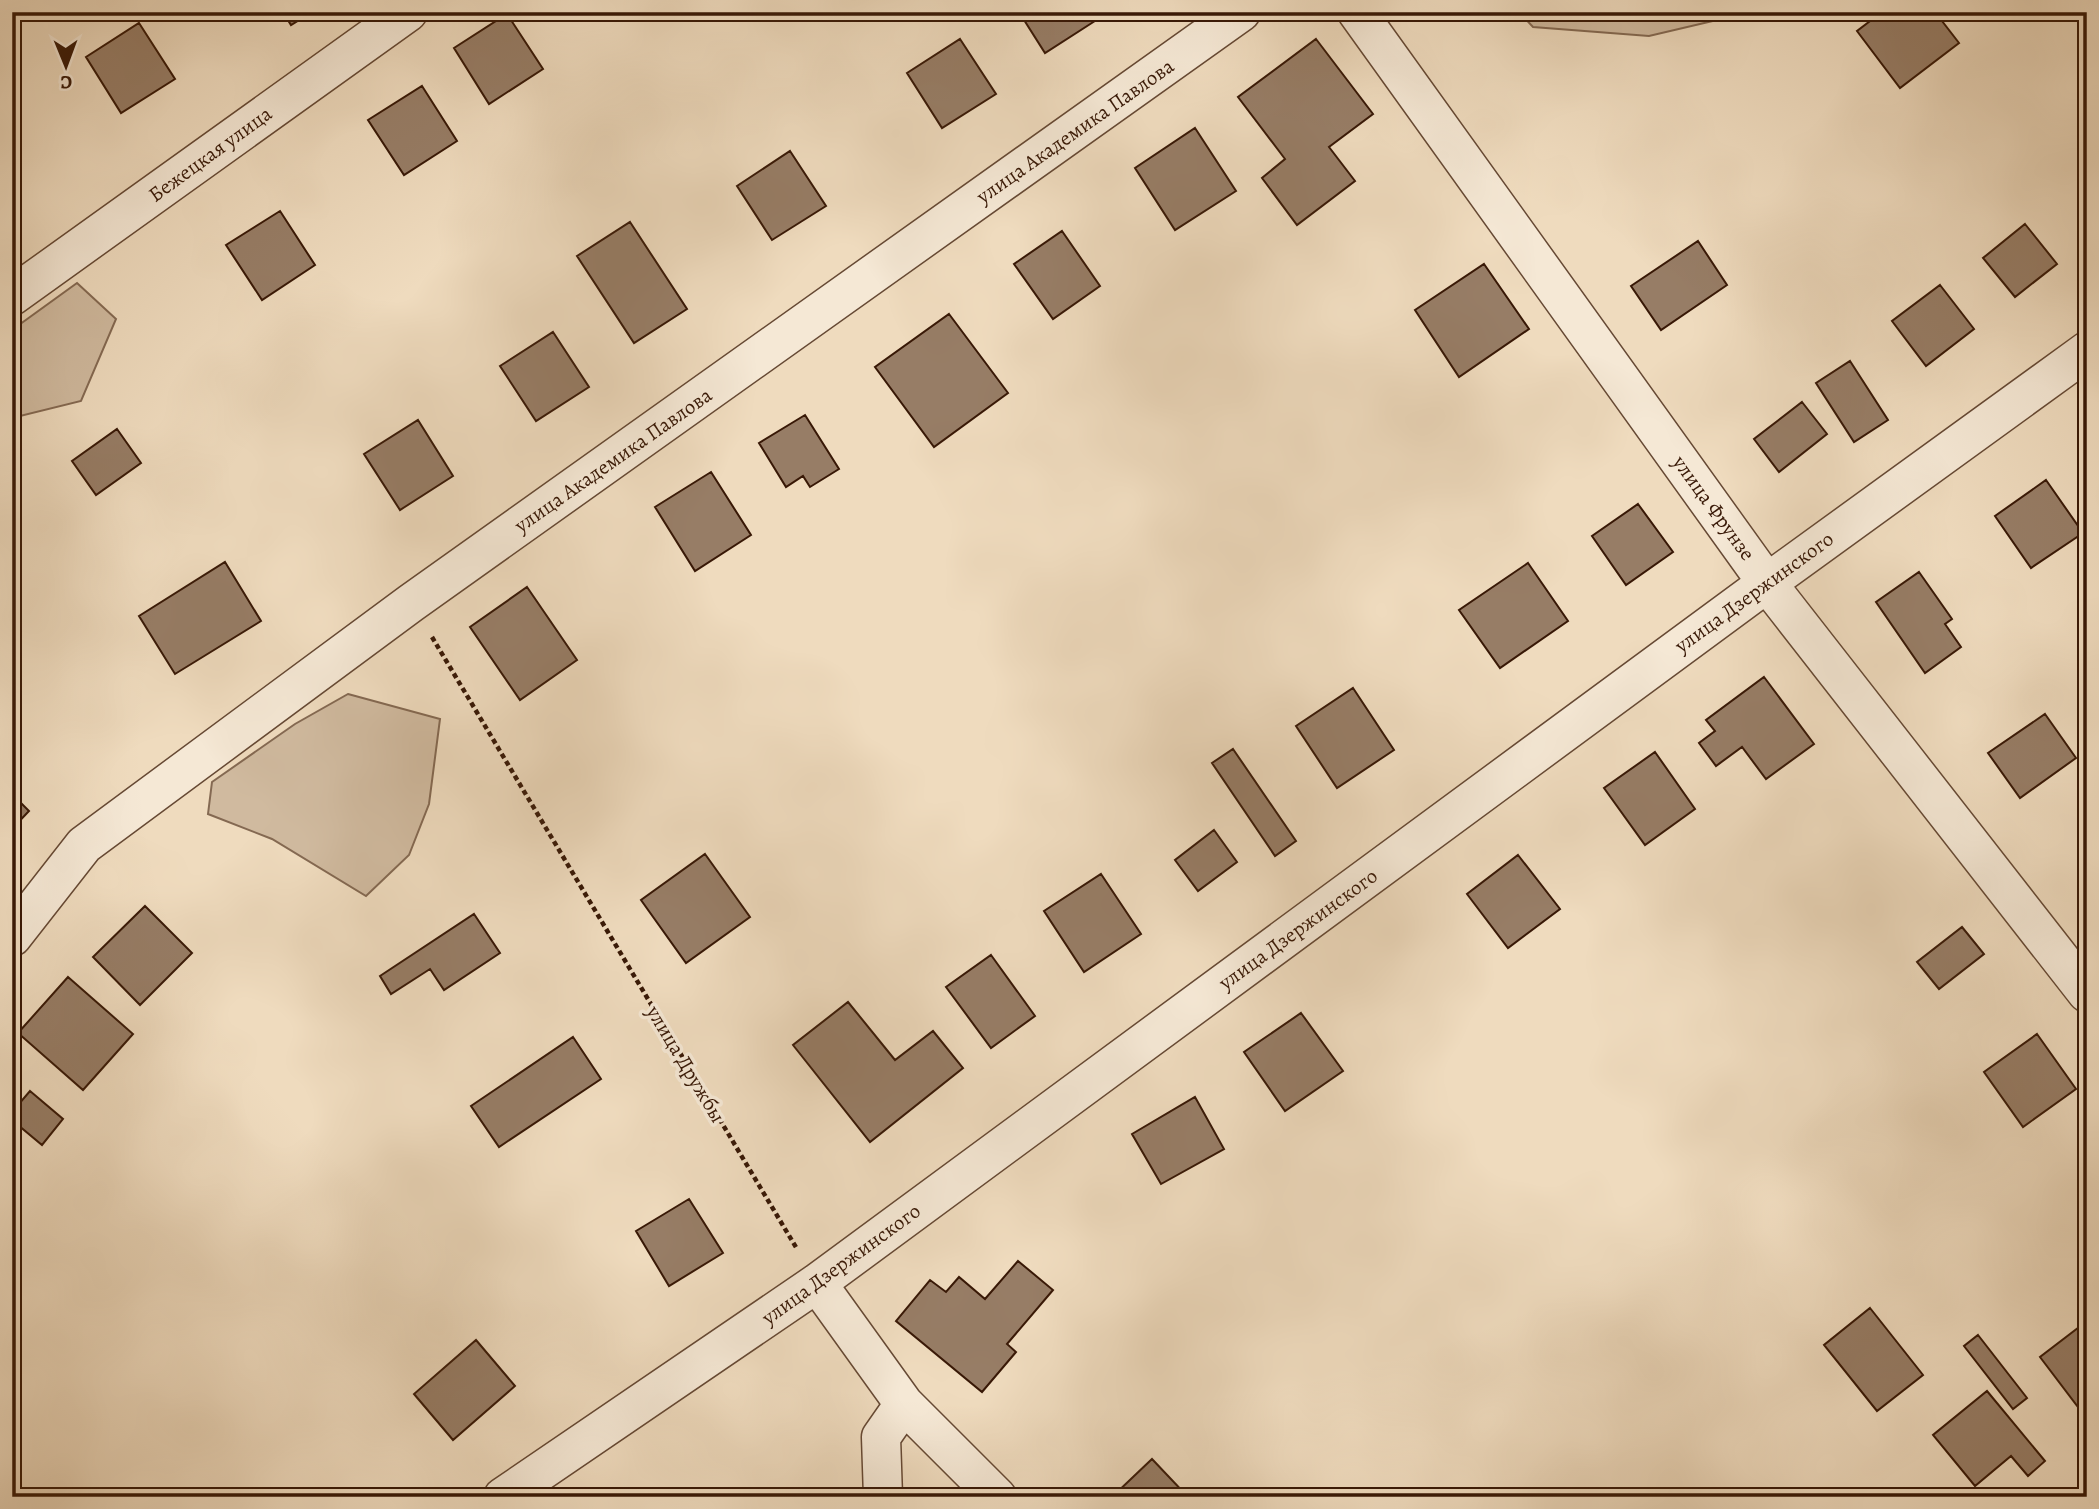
<svg xmlns="http://www.w3.org/2000/svg" width="2099" height="1509" font-family="Alegreya,serif">
<style>
.green{fill:#d0ba9f;stroke:#846952;stroke-width:2}
.building{fill:#977d66;stroke:#381806;stroke-width:2}
.lines{fill:none;stroke-linecap:round;stroke-linejoin:round}
.minor-casing{stroke:#664934;stroke-width:41}
.path{stroke:#381806;stroke-width:4.5;stroke-dasharray:5 3.5;stroke-linecap:butt}
.minor{stroke:#f5e8d5;stroke-width:38}
.labels{text-anchor:middle;stroke-width:7;stroke-linejoin:round;paint-order:stroke}
.street-label{font-size:21px;fill:#381806;stroke:#f5e8d5}
</style>
<rect width="100%" height="100%" fill="#efdbbe"/>
<filter id="stains"><feTurbulence type="fractalNoise" baseFrequency=".00286" numOctaves="4"/><feColorMatrix values="0 0 0 0 .2 0 0 0 0 .09 0 0 0 0 .02 0 0 0 .5 -.17"/></filter>
<radialGradient id="worn" r=".72"><stop offset=".6" stop-color="#630" stop-opacity="0"/><stop offset="1" stop-color="#630" stop-opacity=".3"/></radialGradient>
<path class="green" d="M1519 12H1751L1649 36 1533 27Z
M77 283 116 319 81 401 12 418V330Z
M348 694 440 719 429 804 409 855 366 896 272 839 208 814 212 782 295 724Z"/>
<path class="building" d="M283 12H312L291 25Z
M1019 12H1094L1098 19 1045 53Z
M1882 12H1935L1959 43 1900 88 1857 31Z
M507 14 543 69 489 104 454 48Z
M139 23 175 79 121 113 86 57Z
M960 39 996 94 942 128 907 73Z
M1316 39 1373 114 1329 147 1355 181 1297 225 1262 178 1285 159 1238 97Z
M422 86 457 141 404 175 368 120Z
M1195 128 1236 191 1175 230 1135 168Z
M790 151 826 206 772 240 737 186Z
M280 211 315 265 262 300 226 245Z
M630 222 687 309 634 343 577 256Z
M2025 224 2057 264 2015 297 1983 258Z
M1062 231 1100 286 1053 319 1014 264Z
M1698 241 1727 285 1661 330 1631 286Z
M1484 264 1529 329 1459 377 1415 310Z
M1940 285 1974 329 1926 366 1892 321Z
M949 314 1008 393 934 447 875 367Z
M553 332 589 387 536 421 500 366Z
M1850 361 1888 420 1854 442 1816 383Z
M1802 402 1827 434 1779 472 1754 439Z
M805 415 839 469 810 487 803 476 786 487 759 443Z
M418 420 453 476 400 510 364 454Z
M117 429 141 463 96 495 72 461Z
M711 472 751 535 695 571 655 507Z
M2046 480 2083 533 2031 568 1995 516Z
M1638 504 1673 552 1626 585 1592 536Z
M225 562 261 621 175 674 139 616Z
M1528 563 1568 621 1500 668 1459 610Z
M1919 572 1952 619 1945 624 1961 647 1925 673 1876 602Z
M527 587 577 660 520 700 470 627Z
M1764 677 1814 744 1766 779 1742 747 1716 766 1699 743 1715 731 1706 720Z
M1353 688 1394 750 1337 788 1296 726Z
M2045 714 2076 758 2020 798 1988 753Z
M1233 749 1296 841 1275 856 1212 763Z
M1655 752 1695 809 1645 845 1604 788Z
M12 794 29 811 12 829Z
M1214 830 1237 862 1198 891 1175 860Z
M705 854 750 917 686 963 641 900Z
M1518 855 1560 909 1508 948 1467 894Z
M1101 874 1141 934 1084 972 1044 911Z
M145 906 192 953 140 1005 93 957Z
M474 914 500 953 444 990 430 969 391 994 380 976Z
M1962 927 1984 954 1939 989 1917 962Z
M991 955 1035 1016 991 1048 946 987Z
M68 977 133 1034 83 1090 18 1033Z
M848 1002 895 1060 933 1031 963 1068 870 1142 793 1045Z
M1301 1013 1343 1071 1285 1111 1244 1052Z
M2037 1034 2076 1089 2023 1127 1984 1072Z
M573 1037 601 1079 499 1147 471 1106Z
M30 1091 63 1119 42 1145 12 1120V1112Z
M1195 1097 1224 1149 1161 1184 1132 1134Z
M689 1199 723 1253 669 1286 636 1231Z
M1018 1261 1053 1290 1007 1344 1016 1352 982 1392 896 1321 930 1280 946 1292 959 1277 985 1299Z
M1870 1308 1923 1375 1877 1411 1824 1345Z
M2087 1321V1400L2078 1407 2040 1357Z
M1978 1335 2027 1398 2013 1409 1964 1346Z
M476 1340 515 1386 453 1440 414 1394Z
M1987 1391 2045 1461 2028 1476 2011 1456 1975 1486 1933 1435Z
M1152 1459 1188 1497H1112Z"/>
<g class="lines">
<g class="minor-casing">
<path id="minor" d="M1357 12 1767 583 2087 993
M12 296 408 12
M12 937 84 845 411 603 1241 12
M817 1283 904 1404 997 1497
M503 1497 817 1283 1767 583 2087 351
M883 1497 881 1437 904 1404"/>
</g>
<path class="path" d="M432 637 797 1249"/>
<use href="#minor" class="minor"/>
</g>
<g class="labels">
<g class="street-label">
<text transform="translate(1075 131) rotate(-35)" y="7">улица Академика Павлова</text>
<text transform="translate(210 154) rotate(-36)" y="7">Бежецкая улица</text>
<text transform="translate(613 460) rotate(-35)" y="7">улица Академика Павлова</text>
<text transform="translate(1714 508) rotate(54)" y="7">улица Фрунзе</text>
<text transform="translate(1754 592) rotate(-36)" y="7">улица Дзержинского</text>
<text transform="translate(1298 929) rotate(-36)" y="7">улица Дзержинского</text>
<text transform="translate(686 1064) rotate(59)" y="7">улица Дружбы</text>
<text transform="translate(841 1264) rotate(-36)" y="7">улица Дзержинского</text>
</g>
</g>
<rect width="2099" height="1509" fill="none" stroke="#efdbbe" stroke-width="42"/>
<rect x="14" y="14" width="2071" height="1481" fill="none" stroke="#381806" stroke-width="3.5"/>
<rect x="21" y="21" width="2057" height="1467" fill="none" stroke="#381806" stroke-width="2"/>
<g transform="translate(66 66) rotate(179)" stroke="#f5e8d5" stroke-width="5" paint-order="stroke">
<path d="M0-5L12 26L0 18L-12 26Z" fill="#381806"/>
<text y="-10" font-size="19" font-weight="bold" text-anchor="middle" fill="#381806">С</text>
</g>
<rect width="100%" height="100%" filter="url(#stains)"/>
<rect width="100%" height="100%" fill="url(#worn)"/>
</svg>
